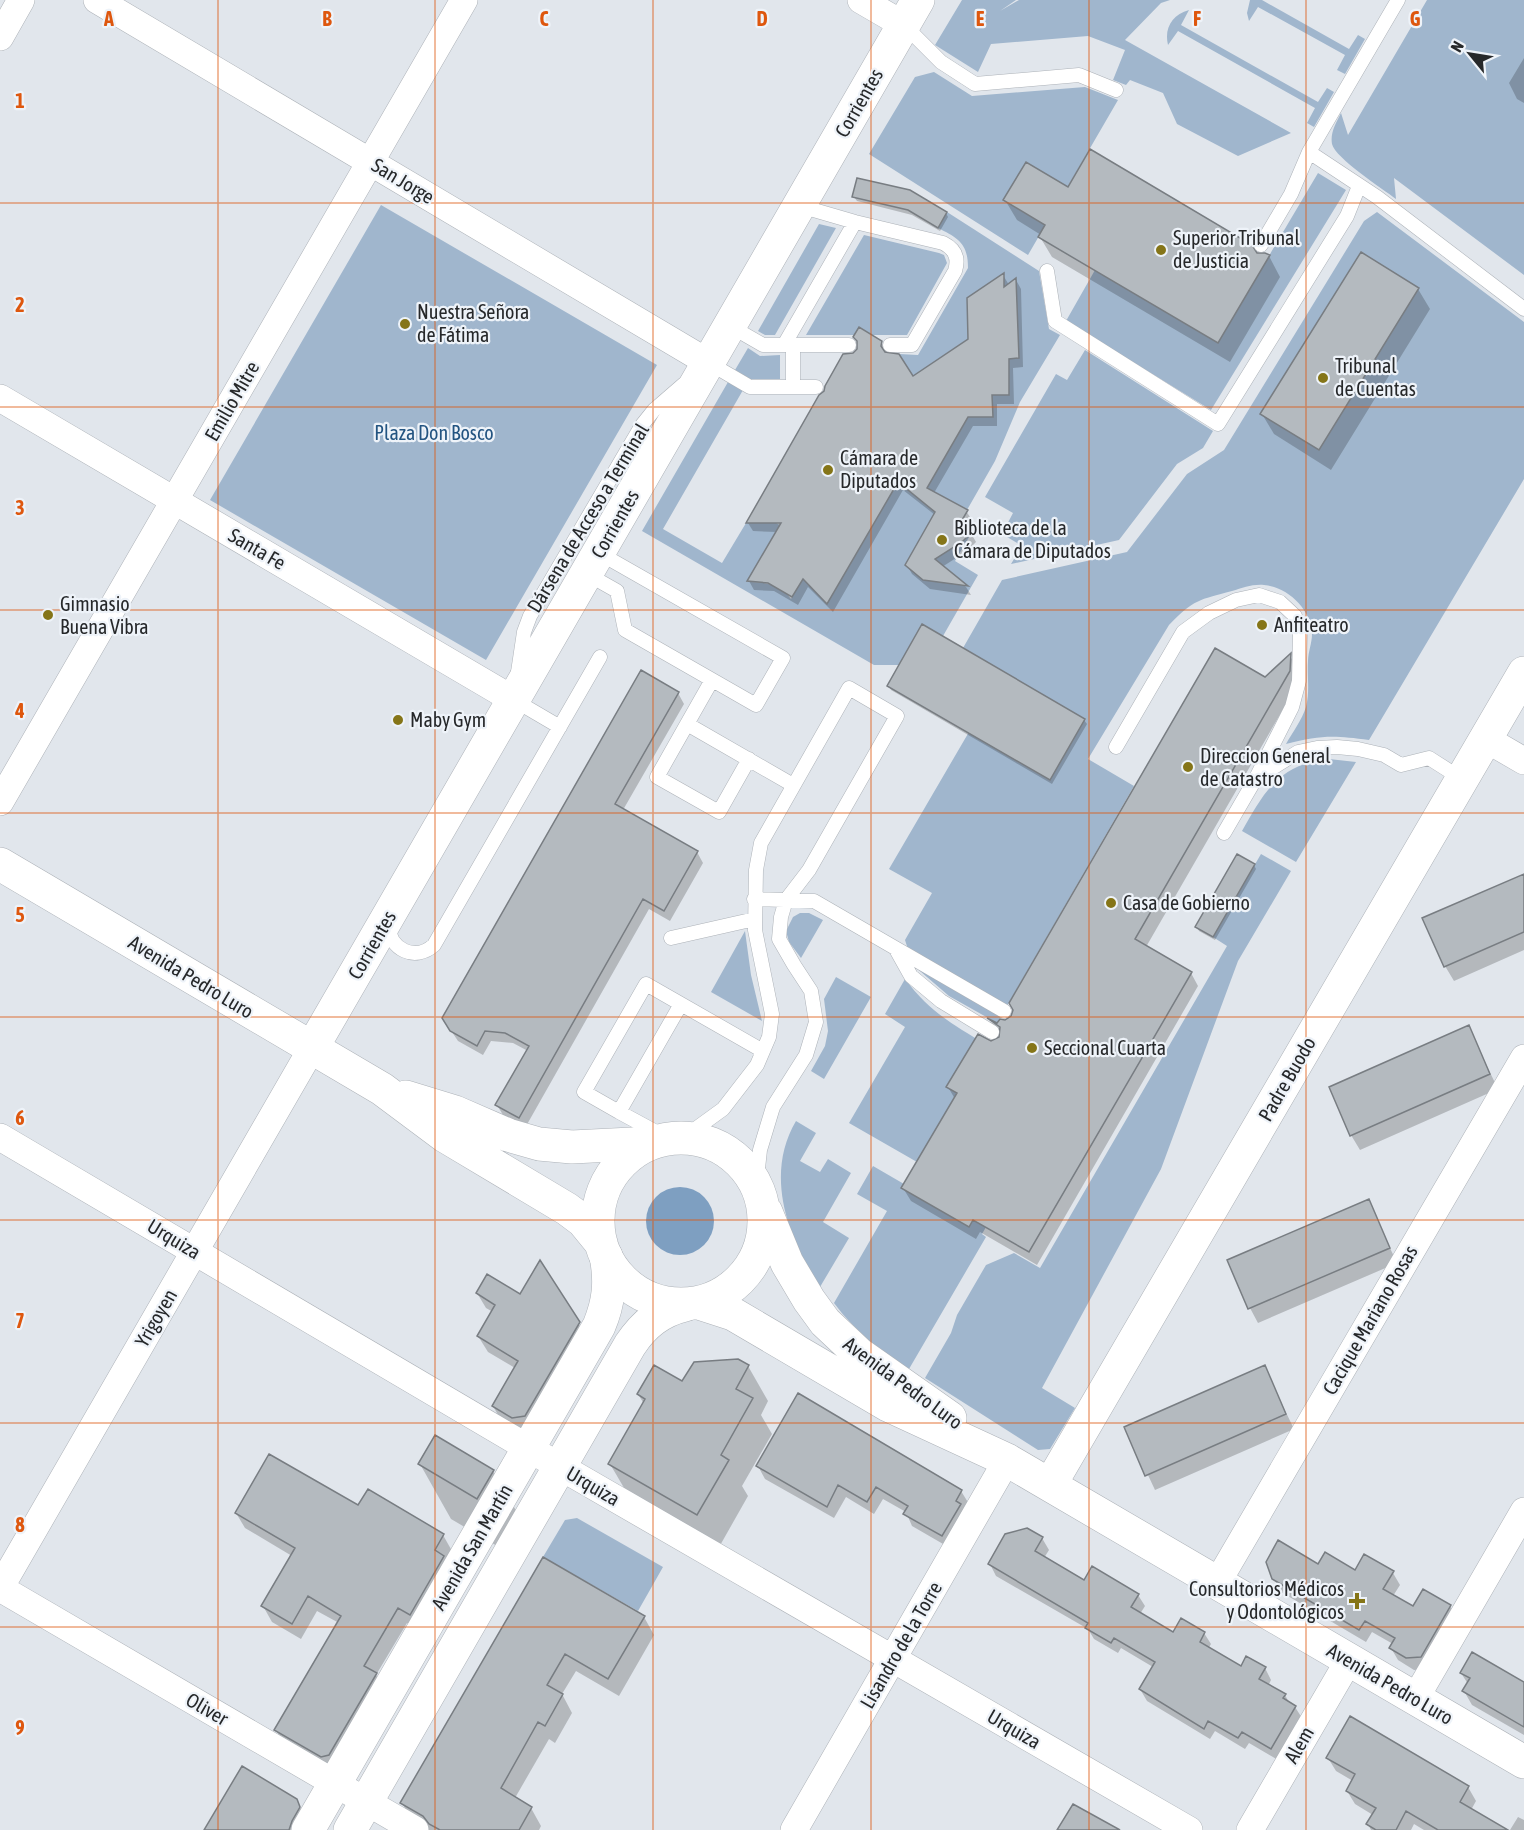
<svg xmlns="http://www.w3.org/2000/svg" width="1524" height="1830" font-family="'Asap Condensed',sans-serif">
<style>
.green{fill:#a0b6cd}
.water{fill:#7e9fc1}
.shadow{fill:#0003}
.building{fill:#b4babf;stroke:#787d82;stroke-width:1.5}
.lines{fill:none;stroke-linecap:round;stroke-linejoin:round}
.service-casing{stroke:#adb2b8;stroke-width:15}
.minor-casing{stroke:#adb2b8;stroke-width:28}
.secondary-casing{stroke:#adb2b8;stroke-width:34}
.primary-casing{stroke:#adb2b8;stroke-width:34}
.service{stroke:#fff;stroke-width:14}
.minor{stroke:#fff;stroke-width:27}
.secondary{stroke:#fff;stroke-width:33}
.primary{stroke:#fff;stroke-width:33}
.grid{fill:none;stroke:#de570e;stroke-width:1.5;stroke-opacity:0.55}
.poi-dot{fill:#857518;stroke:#eef3f9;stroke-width:2}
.labels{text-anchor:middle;stroke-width:4.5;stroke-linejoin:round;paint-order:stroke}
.street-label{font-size:20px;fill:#26282a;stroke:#eef3f9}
.poi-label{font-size:20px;fill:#26282a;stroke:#eef3f9;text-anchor:start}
.park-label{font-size:20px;fill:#235481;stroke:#eef3f9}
.grid-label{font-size:20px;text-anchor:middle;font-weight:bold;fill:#de570e;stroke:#eef3f9;stroke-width:4.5;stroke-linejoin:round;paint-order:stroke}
</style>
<rect width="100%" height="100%" fill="#e1e6ec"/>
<path class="green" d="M962 0H1016L1000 11 1019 0H1170L1161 3 1125 40 1291 133 1238 156 1177 124 1163 93 1130 80 1126 85 1113 80 1125 50 1088 36 991 44 978 72 935 45Z
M1250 0H1262L1349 49 1358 35 1365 39 1345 74 1337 70 1345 55 1258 7 1249 21 1247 13Z
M1427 0H1524V275L1394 178 1396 199C1383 189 1335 158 1332 144 1330 133 1336 123 1341 113L1348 135Z
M1189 10 1181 25 1318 102 1327 88 1334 92 1314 127 1307 123 1315 108 1178 31 1168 45C1164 28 1172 15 1189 10Z
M934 72 972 96 1085 87 1118 100 1028 255 869 154 915 77Z
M1318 173 1346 190 1211 410 1066 321 1095 270 1218 342Z
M381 205 657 365 486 660 210 500Z
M947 212 1039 271 1049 329 1060 335 1020 402 995 461 959 524 972 532 955 561 978 575 943 636 922 625 899 665H874L642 531 728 382 743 390 663 529 722 563 746 523H760L764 516 790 531 783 543H769L747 582C764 582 780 584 791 599L818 553 847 570 886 503 874 455 928 486 980 397 982 417H992V395H1009V389H993L902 440 887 376 899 354 918 355 968 268C968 243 958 238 938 228Z
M1377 212 1524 322V479L1369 740C1334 735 1320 735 1286 744 1292 733 1302 720 1306 707 1310 690 1307 678 1308 661 1308 652 1312 643 1312 634 1311 609 1288 587 1264 585 1252 584 1243 588 1232 591 1199 600 1194 599 1169 625L1088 759 1134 786 997 1023 949 996 913 965 905 940 932 893 889 869 1004 672 963 648 1002 580 1127 552 1187 474 1224 450 1364 221Z
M819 224 836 228 775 335H765L758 331Z
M864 235 939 253 944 255 947 263 907 335H806Z
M748 348 760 356 780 355V379H750L735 370Z
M1085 350 1213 431 1203 448 1177 464 1119 540 1011 564 1022 546 1002 534 1013 513 985 497 1056 374 1067 380Z
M1329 759 1356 762 1296 862 1242 831C1265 791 1279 764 1329 759Z
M1261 854 1291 871 1238 961 1161 1169 1042 1388 1075 1408 1050 1449 1038 1450 925 1378 951 1333 957 1315 986 1265 1014 1253 1040 1268 1227 946 1213 937Z
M800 913H809L823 920 801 958 789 942 786 931 793 917Z
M745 931 751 975 762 1021 711 992Z
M836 977 871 997 824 1079 811 1071 825 1046 828 1031 824 999Z
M905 979C930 1012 951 1023 985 1044L917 1162 849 1123 905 1027 885 1014Z
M1058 1073 1066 1088 982 1234 986 1237 909 1369C879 1351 855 1331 834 1303L887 1211 857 1194 873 1166 904 1184 902 1188 969 1227Z
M796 1121 816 1133 800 1161 820 1172 828 1159 851 1173 823 1222 849 1238 820 1287C788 1239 764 1175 796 1121Z
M577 1518 663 1567 638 1611 543 1557 565 1520Z"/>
<path class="water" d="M646 1221a34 34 0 1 1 68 0a34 34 0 1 1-68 0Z"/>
<path class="shadow" d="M1524 58V103L1517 99 1509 83Z
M1068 189 1256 255 1269 256 1280 277 1230 362 1052 257 1040 237 1041 235 1017 220 1005 200Z
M854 197 946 213 948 217 940 231 912 215 857 201Z
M1361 254 1418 289 1430 309 1331 470 1274 434 1262 414Z
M1003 275 1009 285 1016 280 1021 289 1023 367 1013 368 1014 404H997V426H973L934 493 966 511 972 520 966 530 971 533 976 542 967 551 942 567 966 587 971 595 930 589 912 574 907 565 935 515 903 490 833 612 808 587 798 605 774 591 754 590 749 581 777 532 753 531 748 523 854 354 881 342 887 351 886 354 913 378 970 340Z
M1290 656 1297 668V685L1146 947 1191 973 1198 986 1037 1265 980 1232 976 1239 911 1201 903 1188 955 1099 948 1087 991 1043 1001 1038V1035L996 1031 990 1022 998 1025 1013 1017 1266 679Z
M889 686 1084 720 1087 724 1052 784 891 690Z
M678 693 684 704 623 810 697 852 703 863 670 921 649 909 525 1128 503 1115 497 1105 528 1051 513 1043 491 1041 483 1055 458 1041 450 1029Z
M1254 865 1256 869 1215 940 1199 931 1197 927Z
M1524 875V950L1454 981 1445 966Z
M1468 1027 1498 1089 1360 1150 1351 1135Z
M1368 1201 1397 1263 1258 1323 1250 1308Z
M477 1293 520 1296 578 1323 588 1339 522 1433 502 1422 493 1406 515 1368 488 1352 478 1336 493 1312 486 1308Z
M748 1366 768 1401 761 1415 772 1434 742 1486 748 1496 718 1549 630 1498 610 1464 644 1404 638 1394Z
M1264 1367 1294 1429 1155 1490 1126 1428Z
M420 1464 493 1471 525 1526 509 1553 451 1519Z
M758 1466 961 1491 969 1504 950 1548 912 1526 906 1512 883 1499 874 1514 846 1497 834 1518 765 1479Z
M359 1507 443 1535 452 1551 419 1630 407 1623 376 1675 385 1690 338 1771 285 1746 276 1730 339 1623 317 1611 301 1639 272 1622 263 1606 292 1556 245 1528 236 1513Z
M1042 1538 1049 1550 1044 1558 1084 1582 1138 1595 1145 1606 1140 1614 1174 1634 1204 1633 1211 1644 1208 1649 1241 1668H1265L1271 1680 1268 1686 1285 1695 1290 1704 1295 1707 1302 1718 1278 1760 1249 1743 1245 1749 1215 1731 1210 1739 1147 1701 1140 1689 1153 1667 1121 1648 1118 1653 1094 1639 1088 1629 996 1576 990 1564Z
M544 1559 644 1617 654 1635 619 1696 576 1671 562 1694 572 1713 555 1743 549 1739 515 1798 531 1808 541 1826 539 1830H428L412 1821 402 1803Z
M1319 1566 1356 1572 1393 1573 1400 1585 1393 1596 1414 1608 1450 1606 1457 1619 1428 1669 1414 1670 1398 1660 1391 1648 1393 1644 1372 1632 1366 1642 1281 1592 1274 1578Z
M1461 1673 1524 1684V1735L1472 1705 1464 1691 1468 1684Z
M1328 1758 1468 1787 1476 1801 1471 1810 1505 1830H1424L1414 1824 1411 1830H1371L1368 1824 1373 1815 1355 1804 1347 1791 1353 1781 1336 1771Z
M296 1800 304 1814 301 1830H206Z
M1518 1817 1524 1820V1830H1510Z"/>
<path class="building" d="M1090 149 1252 245 1257 253H1265L1270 255 1218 343 1038 237 1045 225 1003 200 1026 162 1068 187Z
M857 178 910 190 947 212 938 228 908 210 852 197Z
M1361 252 1419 288 1319 450 1260 414Z
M1004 273V287L1016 278 1019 358 1009 359V395H992L993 417H968L927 488 968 510 959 525 972 532 962 542 935 559 968 586 923 580 905 565 935 512 898 482 827 604 803 579 792 597 768 583 747 581 781 523H746L819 395 824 391 825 386 843 354 853 353 857 349V341L853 337 859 327 882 341 881 346 885 352 899 354 913 376 968 339 967 298Z
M922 624 1085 719 1050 780 887 686Z
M1215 648 1265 677 1291 653 1290 671 1135 939 1192 972 1029 1252 973 1220 969 1227 901 1188 957 1093 946 1087 978 1034 991 1041 999 1037 1000 1027 987 1018 997 1023 1000 1019 1005 1020 1011 1016 1013 1010 1009 1003Z
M641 670 679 692 615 804 698 851 664 911 643 899 519 1118 495 1105 529 1046 505 1033 485 1031 477 1046 450 1031 442 1018Z
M1237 854 1255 864 1213 937 1195 927Z
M1524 874V932L1444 967 1422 918Z
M1469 1025 1490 1074 1350 1136 1329 1087Z
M1369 1199 1390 1248 1248 1309 1227 1260Z
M540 1260 580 1322 525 1416 512 1418 492 1406 518 1361 477 1336 495 1305 476 1293 487 1274 520 1294Z
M738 1359 749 1365 736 1389 753 1398 721 1455 729 1460 697 1515 608 1464 645 1399 637 1394 654 1365 682 1381 694 1362Z
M1265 1365 1286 1414 1145 1476 1124 1427Z
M798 1393 962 1490 956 1501 961 1504 942 1536 903 1514 908 1506 876 1487 867 1502 838 1485 827 1507 756 1466Z
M435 1435 494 1470 477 1499 418 1464Z
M269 1454 358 1505 368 1489 444 1534 435 1550 444 1556 410 1615 398 1608 364 1666 377 1673 329 1755 321 1757 274 1730 341 1616 308 1596 292 1624 261 1606 295 1548 235 1513Z
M1027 1528 1043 1537 1035 1551 1084 1580 1092 1566 1139 1594 1131 1607 1173 1632 1181 1618 1205 1632 1200 1642 1241 1666 1246 1656 1266 1667 1259 1679 1286 1694 1283 1698 1296 1706 1271 1749 1242 1732 1238 1738 1208 1721 1204 1729 1139 1689 1155 1662 1114 1638 1111 1643 1085 1628 1088 1623 988 1564 1005 1534Z
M1278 1540 1318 1564 1325 1552 1355 1570 1364 1554 1394 1571 1383 1589 1413 1606 1423 1589 1451 1605 1421 1657 1406 1658 1389 1648 1395 1638 1365 1621 1359 1630 1272 1579 1266 1562Z
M543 1557 645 1616 608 1679 565 1654 547 1685 563 1694 545 1726 538 1722 501 1788 532 1807 519 1830H440L429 1824 423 1816 400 1803Z
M1472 1652 1524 1682V1727L1462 1691 1470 1678 1460 1673Z
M1350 1716 1469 1786 1460 1802 1508 1830H1438L1406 1811 1396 1830H1376L1366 1824 1376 1808 1346 1791 1355 1774 1326 1758Z
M242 1766 297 1799 300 1807 292 1821 289 1830H204Z
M1073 1804 1120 1830H1057Z"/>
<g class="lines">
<g class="service-casing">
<path id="service" d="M904 25 941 62 975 84 1079 75 1116 90
M1309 152 1377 197 1524 309
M800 206 855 222 943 243C955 249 959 258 955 271L912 345H890
M1261 245 1291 194 1309 152 1398 0
M1047 271 1055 321 1218 424 1347 216 1359 186
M730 326 763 345H849
M784 345 855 222
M708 364 709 363 750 387H816
M793 386V345
M587 574 617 591 625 630 756 705 783 658 599 553
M518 672 524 632 530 616 642 425 654 410 684 384
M514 700 560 727
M687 724 712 680
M1116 747 1183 632 1209 613 1236 600 1259 595 1280 602 1295 616 1300 635 1299 681 1292 707 1256 778 1224 833
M749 759 719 812 657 777 687 724 793 785
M1258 777 1298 752 1317 748 1337 747 1358 749 1384 755 1401 765 1429 758 1462 779
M754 899 814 901 1004 1011
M388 925C390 950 415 962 434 945L600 657
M671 938 755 919
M897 951 911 976 941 1001 992 1032
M681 1004 619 1112 584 1092 646 984 763 1051
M619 1112 669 1139
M683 1138 723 1109 757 1065 769 1037 772 1014 755 930 756 870 761 843 849 688 897 716 809 870 786 900 781 917 779 939 794 965 811 991 816 1022 806 1055 773 1107 760 1150 756 1187"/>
</g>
<g class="minor-casing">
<path id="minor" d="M97 0 709 363
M861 0 904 25
M0 37 21 0
M0 398 514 700
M1486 739 1524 761
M0 802 464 0
M0 1137 540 1455 1189 1830
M1217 1583 1524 1058
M0 1588 312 1048
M0 1588 415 1830
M1415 1699 1524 1511
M794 1830 1007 1460
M1250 1830 1349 1660"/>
</g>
<g class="secondary-casing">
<path id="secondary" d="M308 1830 599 1326C609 1302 611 1282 606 1256
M350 1830 630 1345C644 1324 660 1311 685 1305"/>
</g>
<g class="primary-casing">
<path id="primary" d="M0 864 382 1089 445 1136 567 1209 583 1221 601 1243
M312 1048 918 0
M406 1097 455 1112 508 1135 539 1144 572 1147 652 1143
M598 1221a83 83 0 1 1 166 0a83 83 0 1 1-166 0Z
M766 1212 787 1263 809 1300 825 1322 859 1354 950 1418
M699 1303 733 1314 888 1405 1007 1460 1524 1762
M1050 1485 1524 673"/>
</g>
<use href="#service" class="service"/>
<use href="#minor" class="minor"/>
<use href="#secondary" class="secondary"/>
<use href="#primary" class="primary"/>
</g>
<path class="grid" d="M218 0V1830M435 0V1830M653 0V1830M871 0V1830M1089 0V1830M1306 0V1830M0 203H1524M0 407H1524M0 610H1524M0 813H1524M0 1017H1524M0 1220H1524M0 1423H1524M0 1627H1524"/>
<g class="poi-dot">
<circle cx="1161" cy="250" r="6"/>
<circle cx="405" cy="324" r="6"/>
<circle cx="1323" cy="378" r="6"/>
<circle cx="828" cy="470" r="6"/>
<circle cx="942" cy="540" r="6"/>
<circle cx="48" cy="615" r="6"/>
<circle cx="1262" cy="625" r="6"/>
<circle cx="398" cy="720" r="6"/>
<circle cx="1188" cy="767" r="6"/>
<circle cx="1111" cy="903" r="6"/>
<circle cx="1032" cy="1048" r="6"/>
<path d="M1354 1592h6v6h6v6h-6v6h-6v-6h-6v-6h6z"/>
</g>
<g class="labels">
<g class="street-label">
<text transform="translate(859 103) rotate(-60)" y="7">Corrientes</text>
<text transform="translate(403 181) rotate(31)" y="7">San Jorge</text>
<text transform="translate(232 401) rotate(-60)" y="7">Emilio Mitre</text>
<text transform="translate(588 518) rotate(-59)" y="7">Dársena de Acceso a Terminal</text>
<text transform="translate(615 524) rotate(-60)" y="7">Corrientes</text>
<text transform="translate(257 549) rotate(30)" y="7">Santa Fe</text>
<text transform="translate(372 945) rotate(-60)" y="7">Corrientes</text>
<text transform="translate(191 977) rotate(31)" y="7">Avenida Pedro Luro</text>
<text transform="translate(1287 1079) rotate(-60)" y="7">Padre Buodo</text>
<text transform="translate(174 1239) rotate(31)" y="7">Urquiza</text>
<text transform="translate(156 1318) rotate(-60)" y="7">Yrigoyen</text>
<text transform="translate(1370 1320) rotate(-60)" y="7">Cacique Mariano Rosas</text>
<text transform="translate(903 1383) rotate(36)" y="7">Avenida Pedro Luro</text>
<text transform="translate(593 1486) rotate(30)" y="7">Urquiza</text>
<text transform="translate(472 1547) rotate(-60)" y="7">Avenida San Martín</text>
<text transform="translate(901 1645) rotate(-60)" y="7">Lisandro de la Torre</text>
<text transform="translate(1390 1684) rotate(30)" y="7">Avenida Pedro Luro</text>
<text transform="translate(207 1709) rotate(30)" y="7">Oliver</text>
<text transform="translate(1014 1729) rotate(30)" y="7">Urquiza</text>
<text transform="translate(1299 1745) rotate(-60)" y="7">Alem</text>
</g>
<g class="poi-label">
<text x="1173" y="245">Superior Tribunal<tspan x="1173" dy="23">de Justicia</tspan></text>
<text x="417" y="319">Nuestra Señora<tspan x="417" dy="23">de Fátima</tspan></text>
<text x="1335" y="373">Tribunal<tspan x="1335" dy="23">de Cuentas</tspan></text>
<text x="840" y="465">Cámara de<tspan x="840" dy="23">Diputados</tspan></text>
<text x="954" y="535">Biblioteca de la<tspan x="954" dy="23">Cámara de Diputados</tspan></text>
<text x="60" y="611">Gimnasio<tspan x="60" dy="23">Buena Vibra</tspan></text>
<text x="1274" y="632">Anfiteatro</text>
<text x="410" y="727">Maby Gym</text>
<text x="1200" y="763">Direccion General<tspan x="1200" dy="23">de Catastro</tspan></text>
<text x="1123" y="910">Casa de Gobierno</text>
<text x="1044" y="1055">Seccional Cuarta</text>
<text x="1344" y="1596" text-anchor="end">Consultorios Médicos<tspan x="1344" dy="23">y Odontológicos</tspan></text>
</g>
<g class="park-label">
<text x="434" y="440">Plaza Don Bosco</text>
</g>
</g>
<g class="grid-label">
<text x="109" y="26">A</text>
<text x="327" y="26">B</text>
<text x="544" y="26">C</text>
<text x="762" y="26">D</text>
<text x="980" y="26">E</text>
<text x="1197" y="26">F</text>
<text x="1415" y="26">G</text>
<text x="20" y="108">1</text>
<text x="20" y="312">2</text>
<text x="20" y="515">3</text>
<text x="20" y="718">4</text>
<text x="20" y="922">5</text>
<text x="20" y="1125">6</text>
<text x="20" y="1328">7</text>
<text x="20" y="1532">8</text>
<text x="20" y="1735">9</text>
</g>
<g transform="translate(1470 54) rotate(300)" stroke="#eef3f9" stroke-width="4.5" paint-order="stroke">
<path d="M0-4.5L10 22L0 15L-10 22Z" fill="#26282a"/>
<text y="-9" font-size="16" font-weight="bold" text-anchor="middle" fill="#26282a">N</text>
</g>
</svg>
